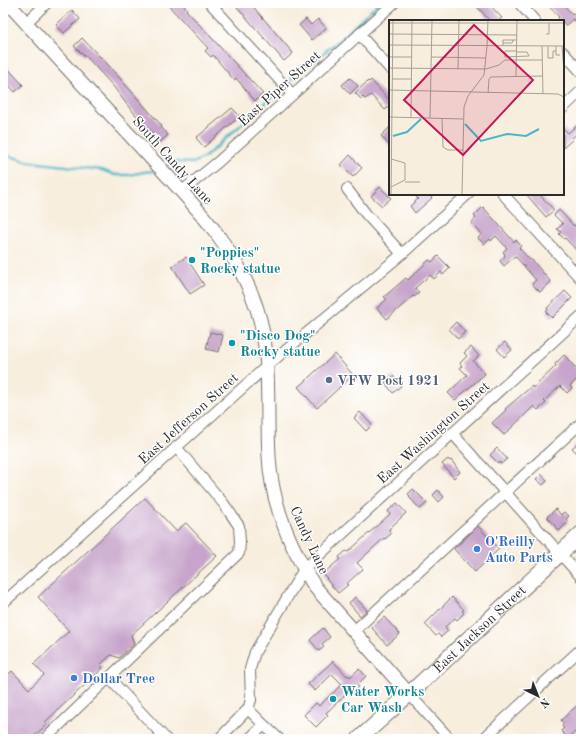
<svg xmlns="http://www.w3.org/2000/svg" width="584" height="742" font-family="'Old Standard TT',serif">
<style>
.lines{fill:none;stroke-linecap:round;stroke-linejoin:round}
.stream{stroke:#4bb6c7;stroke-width:2.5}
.building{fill:#c7a4cb}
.minor-casing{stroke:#736f6a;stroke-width:12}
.major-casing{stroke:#736f6a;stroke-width:15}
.highway-casing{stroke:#736f6a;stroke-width:17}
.minor{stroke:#fff;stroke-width:10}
.major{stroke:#fff;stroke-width:13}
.highway{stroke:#fff;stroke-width:15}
.culture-dot{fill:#0f9aa8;stroke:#fff;stroke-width:1.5}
.service-dot{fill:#5c6f8a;stroke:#fff;stroke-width:1.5}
.shop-dot{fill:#3f7fe0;stroke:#fff;stroke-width:1.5}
.labels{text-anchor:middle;stroke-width:3;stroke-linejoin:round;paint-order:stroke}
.street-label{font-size:14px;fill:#2b2b2b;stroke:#fff}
.culture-label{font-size:14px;font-weight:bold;fill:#0d838f;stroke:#fff;text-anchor:start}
.service-label{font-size:14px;font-weight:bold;fill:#4e5e75;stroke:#fff;text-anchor:start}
.shop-label{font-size:14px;font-weight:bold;fill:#366cbe;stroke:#fff;text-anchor:start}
.inset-river{fill:none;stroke:#4bb6c7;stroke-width:2}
.inset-road{fill:none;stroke:#a6a096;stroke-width:1}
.view{fill:#c2185b;fill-opacity:0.15;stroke:#c2185b;stroke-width:2}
.inset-edge{fill:none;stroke:#2b2b2b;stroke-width:2}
</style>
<rect width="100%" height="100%" fill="#fff"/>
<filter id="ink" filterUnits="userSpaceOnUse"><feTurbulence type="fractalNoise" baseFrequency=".025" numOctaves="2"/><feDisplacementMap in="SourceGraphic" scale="8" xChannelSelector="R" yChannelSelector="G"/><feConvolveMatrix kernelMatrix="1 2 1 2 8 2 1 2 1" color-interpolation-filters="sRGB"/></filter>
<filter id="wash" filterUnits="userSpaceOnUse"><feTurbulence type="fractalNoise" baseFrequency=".012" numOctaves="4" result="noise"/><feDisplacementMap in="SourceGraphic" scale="16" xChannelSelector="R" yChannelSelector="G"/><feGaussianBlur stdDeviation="0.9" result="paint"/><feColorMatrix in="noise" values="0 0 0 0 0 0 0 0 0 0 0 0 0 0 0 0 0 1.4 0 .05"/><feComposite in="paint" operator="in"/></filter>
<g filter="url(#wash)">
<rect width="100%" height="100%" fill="#f8eede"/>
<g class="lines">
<path class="stream" d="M290 80 336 43 379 3
M3 154 30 162 102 170 115 175H129L144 172 154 171
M167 166 175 162 193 163 205 157 280 90"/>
</g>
<g id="blocks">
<path class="building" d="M166 3H182L187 9 186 10 263 94 255 101 236 78 234 80 213 55 211 57 205 51 208 48Z
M242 3H250L293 53 284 61 237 7Z
M474 3H488L502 18 498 21H490Z
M546 3H562L573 15 581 7V21L578 24 573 19 565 26 563 24V21H561L558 18 559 17Z
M72 10 80 19 64 33 56 25Z
M306 19 311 25 318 19 326 28 312 40 299 25Z
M82 38 100 57H101L162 126 161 127 168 135 159 143 153 136 154 135 128 106 113 86 85 55 84 56 74 46Z
M3 63 23 85 15 92 3 79Z
M350 78 358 86 350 94 342 85Z
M371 80 390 101V106L385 110 371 95 365 99 363 97 361 99 355 93 368 81 369 82Z
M232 108 240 116 204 147 196 138Z
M581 122V130L572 138 573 139 563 148V128L568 133Z
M390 127V146L381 136Z
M350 155 362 168 353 177 341 165Z
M380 187 391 198 382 206 371 196Z
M420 194H428L432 198 415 213 410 206 418 199 416 197Z
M526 194H539L554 210 546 217Z
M483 207 514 242 516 240 521 246 519 248 530 260H532L551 282 540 292 532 284 536 280 515 256 504 266 500 261 505 256 504 255 505 254 503 252 507 248 496 236 491 241 490 239 484 244 478 238 482 234 471 223 476 218 474 216Z
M559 210 574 226 581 219V231L577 234 581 239V255L565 238 564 239 559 234 561 232 557 229 563 224 554 215Z
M438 256 450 268 443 275 441 272 434 279 430 275 415 288 419 293 414 297 413 296 387 319 377 308 387 299 384 297 406 278 408 280 429 260 432 262Z
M186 257 204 285 190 294 172 266Z
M565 291 572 298 552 318 546 312 548 310 547 308Z
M456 322 465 332 458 339 449 329Z
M210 332 223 335 219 352 206 349Z
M505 342 512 350 504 357 497 349Z
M471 347 479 356 473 361 485 374 455 400 448 393 467 375 460 368 462 366 460 363 467 356 464 353Z
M335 354 353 375 317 408 298 387Z
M564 355 581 374V375L570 386 572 388 567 393 560 386 544 401 546 403 538 410 534 406 504 435 492 423 506 410 505 409 532 386 533 388 556 366 555 364Z
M393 376 401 386 393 393 385 383Z
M360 412 372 425 366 431 354 418Z
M581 440V457L572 448Z
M497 448 507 459 501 464 500 462 498 463 490 455Z
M448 459 450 461 451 460 460 472 454 478 442 464Z
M541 474 547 481 543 485 536 479Z
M413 489 427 503 420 509 409 497 410 496 408 494Z
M438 490 444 497 439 502 433 495Z
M145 498 176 531 186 523 217 556 131 635 134 644 119 658 111 655 100 665 103 668 45 722 47 724 31 739H3V679L12 671 29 689 44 675 34 664 69 631 38 597Z
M397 503 406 513 389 529 391 534 385 539 384 538 357 563 363 569 346 584 348 585 338 593 326 579 327 578 323 574 340 559 339 557 346 551 348 552 390 514 388 511Z
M556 509 561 515 564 512 569 516 566 519 568 522 559 531 547 517Z
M478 526 499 549 475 572 454 549Z
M355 597 367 610 360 616 349 603Z
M452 597 464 610 462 611 464 613 457 620 455 618 445 627 448 631 441 637 438 634 436 636 425 624Z
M384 617 400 634 387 645 372 628Z
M323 628 330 637 322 644 324 647 319 651 310 640Z
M333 661 347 676 348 675 350 677 359 669 366 676 357 685 359 687 351 695 348 692 326 713 328 715 316 727 304 715 316 703 319 706 342 684 332 674 315 691 308 684Z
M581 702V727L568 738 561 731 564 728 562 726 564 724 561 720Z"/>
</g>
</g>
<g filter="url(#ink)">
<use href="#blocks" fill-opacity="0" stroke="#736f6a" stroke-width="1"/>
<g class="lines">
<g class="minor-casing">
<path id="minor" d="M210 3 292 94
M519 3 535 21
M26 23 47 3
M359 34 390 69
M563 52 581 72
M563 108 581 91
M347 189 366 214 402 254
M181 192 218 162 394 3
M503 194 581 279
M452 433 581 577
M3 603 268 365 402 254 468 194
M354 631 581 423
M109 678 166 739
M409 694 450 739
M248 709 264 725
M45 739 239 553 240 542 239 526 224 504 176 447
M219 739 248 709 251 700 250 669 255 652 304 569 581 316
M249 739 264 725 279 739
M483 739 581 649"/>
</g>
<g class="major-casing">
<path id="major" d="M8 3C51 51 95 98 139 145 184 195 236 243 257 309 272 356 266 406 269 456 271 504 290 547 315 587L409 694"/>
</g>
<g class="highway-casing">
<g id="highway">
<path id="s1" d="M359 739 409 694 581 534"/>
</g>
</g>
<use href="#minor" class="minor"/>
<use href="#major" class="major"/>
<use href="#highway" class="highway"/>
</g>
</g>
<g class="culture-dot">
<circle cx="192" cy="260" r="4"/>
<circle cx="232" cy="343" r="4"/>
<circle cx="333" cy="699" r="4"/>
</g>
<circle class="service-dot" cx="329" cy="380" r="4"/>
<g class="shop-dot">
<circle cx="477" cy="549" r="4"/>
<circle cx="74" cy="678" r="4"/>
</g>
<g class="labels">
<g class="street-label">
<text transform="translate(279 88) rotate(-42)" y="5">East Piper Street</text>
<text transform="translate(173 160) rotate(48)" y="5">South Candy Lane</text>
<text transform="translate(188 418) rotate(-42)" y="5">East Jefferson Street</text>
<text transform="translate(433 432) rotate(-42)" y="5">East Washington Street</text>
<text transform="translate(310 540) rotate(65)" y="5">Candy Lane</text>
<text dy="5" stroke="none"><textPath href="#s1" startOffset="163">East Jackson Street</textPath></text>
</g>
<g class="culture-label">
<text x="200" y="257">"Poppies"<tspan x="200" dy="16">Rocky statue</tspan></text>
<text x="240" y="340">"Disco Dog"<tspan x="240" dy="16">Rocky statue</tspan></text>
<text x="341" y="696">Water Works<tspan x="341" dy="16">Car Wash</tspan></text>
</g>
<g class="service-label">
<text x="337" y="385">VFW Post 1921</text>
</g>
<g class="shop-label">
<text x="485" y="546">O'Reilly<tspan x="485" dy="16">Auto Parts</tspan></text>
<text x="82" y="683">Dollar Tree</text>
</g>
</g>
<g transform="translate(389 20)">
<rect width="175" height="175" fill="#f8eede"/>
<path class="inset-river" d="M76 104 92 121 118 114 137 116 150 109M4 116 18 112 32 99"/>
<path class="inset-road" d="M0 3H175M0 14 128 15M157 14H160V3M114 23H123L124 20M0 25 175 26M98 26 99 0M114 26V20H127M153 26 154 74M159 26V38H164V31H167M167 26V35H171M173 26 175 51M127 31H116V37L140 36 138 32H127M0 37H23M42 37 97 38M0 48 97 49 110 45 116 40H153M69 49 70 0M127 56 128 0M3 59H22M0 70 169 74 175 77M99 73 100 59 102 57 153 56M0 97 74 99M22 97 23 0M41 98 43 0M53 98 54 127 59 130H74M16 162H31M2 167 16 160V143L2 139M2 175 4 0M73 175 75 87 79 76 95 55 98 26"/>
<path class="view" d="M85 5 144 60 74 135 15 80Z"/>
<rect width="175" height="175" class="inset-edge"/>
</g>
<rect width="584" height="742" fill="none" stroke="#fff" stroke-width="16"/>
<g transform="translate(538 696) rotate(137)" stroke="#ffffff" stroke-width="3" paint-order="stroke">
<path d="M0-3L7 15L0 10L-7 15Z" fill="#2b2b2b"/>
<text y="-6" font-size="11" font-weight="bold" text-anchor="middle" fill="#2b2b2b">N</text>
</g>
</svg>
